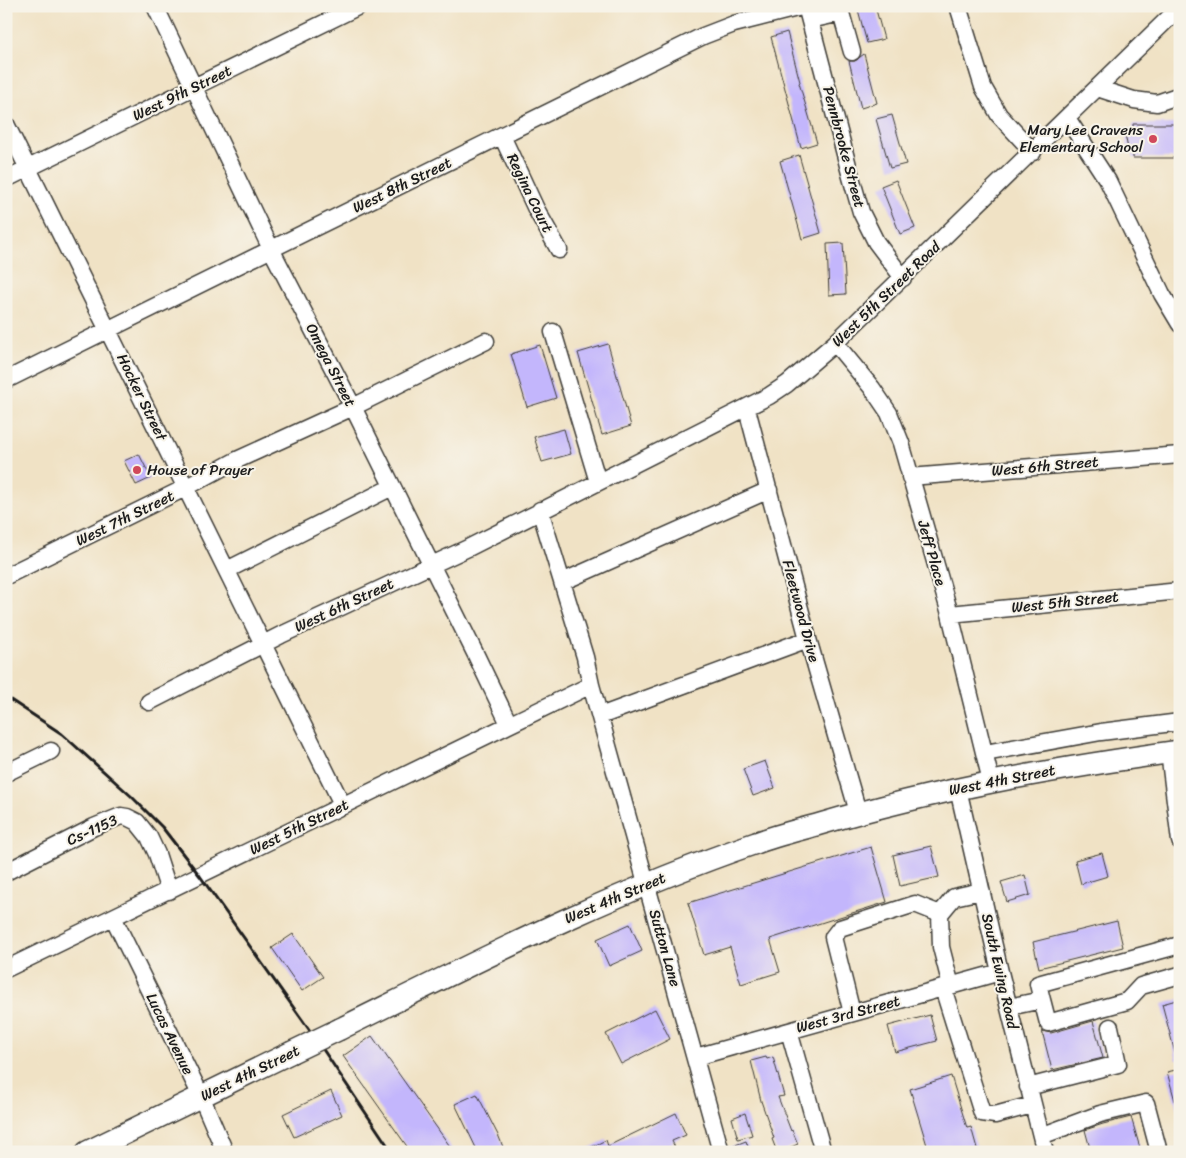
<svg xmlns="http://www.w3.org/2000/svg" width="1186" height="1158" font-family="Sriracha,sans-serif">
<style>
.building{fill:#c3b6fc}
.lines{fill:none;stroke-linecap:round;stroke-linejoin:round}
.minor-casing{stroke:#3c3a35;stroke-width:19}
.major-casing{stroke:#3c3a35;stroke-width:24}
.minor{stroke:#fff;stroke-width:16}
.major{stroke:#fff;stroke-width:21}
.rail{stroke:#1c1c1c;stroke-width:3}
.major-bridge-casing{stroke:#3c3a35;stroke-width:24;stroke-linecap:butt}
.major-bridge{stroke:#fff;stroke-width:21}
.poi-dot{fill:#d1495b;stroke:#f7f3e8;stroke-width:2}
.labels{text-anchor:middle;stroke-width:4;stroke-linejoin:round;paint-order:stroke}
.street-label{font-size:15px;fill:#1c1c1c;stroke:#f7f3e8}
.poi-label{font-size:15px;fill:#1c1c1c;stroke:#f7f3e8;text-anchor:end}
</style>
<rect width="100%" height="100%" fill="#f7f3e8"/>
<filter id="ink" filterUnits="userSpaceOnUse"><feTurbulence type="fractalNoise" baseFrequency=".02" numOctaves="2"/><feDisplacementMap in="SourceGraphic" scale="10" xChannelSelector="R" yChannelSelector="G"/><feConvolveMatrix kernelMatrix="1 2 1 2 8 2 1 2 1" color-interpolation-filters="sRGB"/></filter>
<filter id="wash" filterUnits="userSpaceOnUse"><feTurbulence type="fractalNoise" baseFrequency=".0096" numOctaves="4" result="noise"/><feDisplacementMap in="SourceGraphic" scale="20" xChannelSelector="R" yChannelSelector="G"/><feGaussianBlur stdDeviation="1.12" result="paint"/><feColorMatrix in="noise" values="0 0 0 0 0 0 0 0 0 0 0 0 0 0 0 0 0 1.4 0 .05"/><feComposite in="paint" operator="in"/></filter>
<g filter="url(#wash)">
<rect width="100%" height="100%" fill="#f0e2c5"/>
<g id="blocks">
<path class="building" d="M857 6H875L884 39 867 43Z
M787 32 800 82 799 83 817 143 801 148 771 37Z
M864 54 877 103 861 108 849 61H855Z
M892 115 906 164 890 168 876 119Z
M1133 124H1180V158H1133V149H1128L1124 129H1133Z
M799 155 821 233 802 239 780 161Z
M896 180 915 228 900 234 881 186Z
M843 243 846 294 829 295 827 244Z
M608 344 631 426 602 435 578 353Z
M540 345 556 398 527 407 511 354Z
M564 429 571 454 542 462 534 437Z
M139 454 151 478 136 485 124 461Z
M765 761 775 788 753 796 743 769Z
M931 846 939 877 900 886 893 855Z
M871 847 887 902 770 939 780 972 741 984 730 947 704 955 688 903Z
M1102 853 1108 876 1081 884 1075 860Z
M1025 875 1030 895 1007 902 1001 882Z
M1117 921 1123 947 1039 968 1033 942Z
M630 924 642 951 609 966 597 939Z
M293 934 323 977 302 991 272 948Z
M1180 999V1060H1177L1162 1004Z
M655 1009 670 1039 621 1064 606 1034Z
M930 1015 937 1041 895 1052 888 1026Z
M1093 1021 1103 1058 1052 1070 1042 1031 1051 1033Z
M372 1036 454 1152H411L343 1056Z
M766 1057 767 1059 773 1057 784 1096 778 1097 791 1131 792 1130 798 1144 780 1152H777L772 1139 774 1138 761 1101 751 1061Z
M1180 1069V1107L1177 1108 1167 1072Z
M951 1076 967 1128 971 1127 978 1152H929L910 1089Z
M331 1091 342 1115 294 1137 283 1114Z
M477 1094 499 1137 505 1152H478L455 1104Z
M676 1113 686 1135 672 1141 677 1152H581L606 1140 608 1146Z
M745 1113 752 1135 738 1139 732 1118Z
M1131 1117 1140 1148 1126 1152H1091L1085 1130 1103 1124Z
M746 1141 750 1152H731L730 1147Z"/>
</g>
</g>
<g filter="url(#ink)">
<use href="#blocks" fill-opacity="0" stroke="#3c3a35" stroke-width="1"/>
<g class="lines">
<g class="minor-casing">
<path id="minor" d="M155 6 271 249 353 407 475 653 509 724
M806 6 851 177 861 212 876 242 903 278
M958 6 983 87 999 115 1033 152
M810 20 841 13 852 52
M1097 88 1134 100 1157 103 1180 95
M1067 118 1108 181 1162 294 1180 324
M6 124 343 806
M502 136 536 209 559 250
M6 179 359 6
M553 332 598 482
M835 343 872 388 889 413 901 443 950 614 991 781
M6 380 703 36 734 24 805 6
M747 409 808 639 858 812
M910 477 1180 455
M540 510 585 657 591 685 721 1152
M227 570 392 487
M6 576 185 488 237 460 353 407 486 341
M562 582 769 490
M950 614 1180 591
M149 702 281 635 468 548 769 396 787 384 835 343 1180 7
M600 716 808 639
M1169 752 1180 841
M985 753 1101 732 1180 722
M6 773 51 751
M958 789 1000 972 1045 1152
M6 872 94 827 121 816 127 817 137 822 149 837 157 854 169 891
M113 917 201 1096 225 1152
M6 969 591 685
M951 986 941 947 940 914 954 897 981 891
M943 988 982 1113 995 1115 1032 1105
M1042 1000 1048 1023 1127 1001 1141 986 1180 975
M1009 1007 1042 1000 1038 984 1180 945
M852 1013 833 937 840 928 915 904 940 914
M789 1031 823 1152
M696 1057 1000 972
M1028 1087 1118 1064 1110 1027
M1041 1136 1100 1114 1146 1103 1159 1152"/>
</g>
<g class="major-casing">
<path id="major" d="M340 1029C476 962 612 892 756 843 777 835 799 830 820 824 938 789 1058 768 1180 751
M87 1152 290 1053"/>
</g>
<use href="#minor" class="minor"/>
<use href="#major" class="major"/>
<path class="rail" d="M6 697 62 734 131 796 162 827 200 876 318 1042 392 1152"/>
<g class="major-bridge-casing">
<path id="major-bridge" d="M290 1053 340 1029"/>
</g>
<use href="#major-bridge" class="major-bridge"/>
</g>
</g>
<g class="poi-dot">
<circle cx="1153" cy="139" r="5"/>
<circle cx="137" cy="470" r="5"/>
</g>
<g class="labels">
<g class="street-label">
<text transform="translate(182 93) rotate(-26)" y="5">West 9th Street</text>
<text transform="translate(844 147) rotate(75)" y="5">Pennbrooke Street</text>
<text transform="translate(402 185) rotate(-26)" y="5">West 8th Street</text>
<text transform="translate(530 193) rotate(64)" y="5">Regina Court</text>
<text transform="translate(886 294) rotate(-44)" y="5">West 5th Street Road</text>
<text transform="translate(331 365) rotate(63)" y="5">Omega Street</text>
<text transform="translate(142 397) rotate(64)" y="5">Hocker Street</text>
<text transform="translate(1045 466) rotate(-5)" y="5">West 6th Street</text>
<text transform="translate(125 518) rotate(-26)" y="5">West 7th Street</text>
<text transform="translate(932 553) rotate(74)" y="5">Jeff Place</text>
<text transform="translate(1065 602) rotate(-6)" y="5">West 5th Street</text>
<text transform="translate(344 605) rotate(-25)" y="5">West 6th Street</text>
<text transform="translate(801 611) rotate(75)" y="5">Fleetwood Drive</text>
<text transform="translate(1002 780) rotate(-11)" y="5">West 4th Street</text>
<text transform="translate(299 827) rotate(-26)" y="5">West 5th Street</text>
<text transform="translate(92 830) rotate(-24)" y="5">Cs-1153</text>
<text transform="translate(615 898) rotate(-23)" y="5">West 4th Street</text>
<text transform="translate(665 948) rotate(74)" y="5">Sutton Lane</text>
<text transform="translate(1000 971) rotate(77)" y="5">South Ewing Road</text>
<text transform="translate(848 1014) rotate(-15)" y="5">West 3rd Street</text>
<text transform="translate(170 1034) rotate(64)" y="5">Lucas Avenue</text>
<text transform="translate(250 1073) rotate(-26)" y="5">West 4th Street</text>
</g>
<g class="poi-label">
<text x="1143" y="135">Mary Lee Cravens<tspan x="1143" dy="17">Elementary School</tspan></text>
<text x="147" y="475" text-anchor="start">House of Prayer</text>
</g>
</g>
<rect width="1186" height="1158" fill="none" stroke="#f7f3e8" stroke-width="25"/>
</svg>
